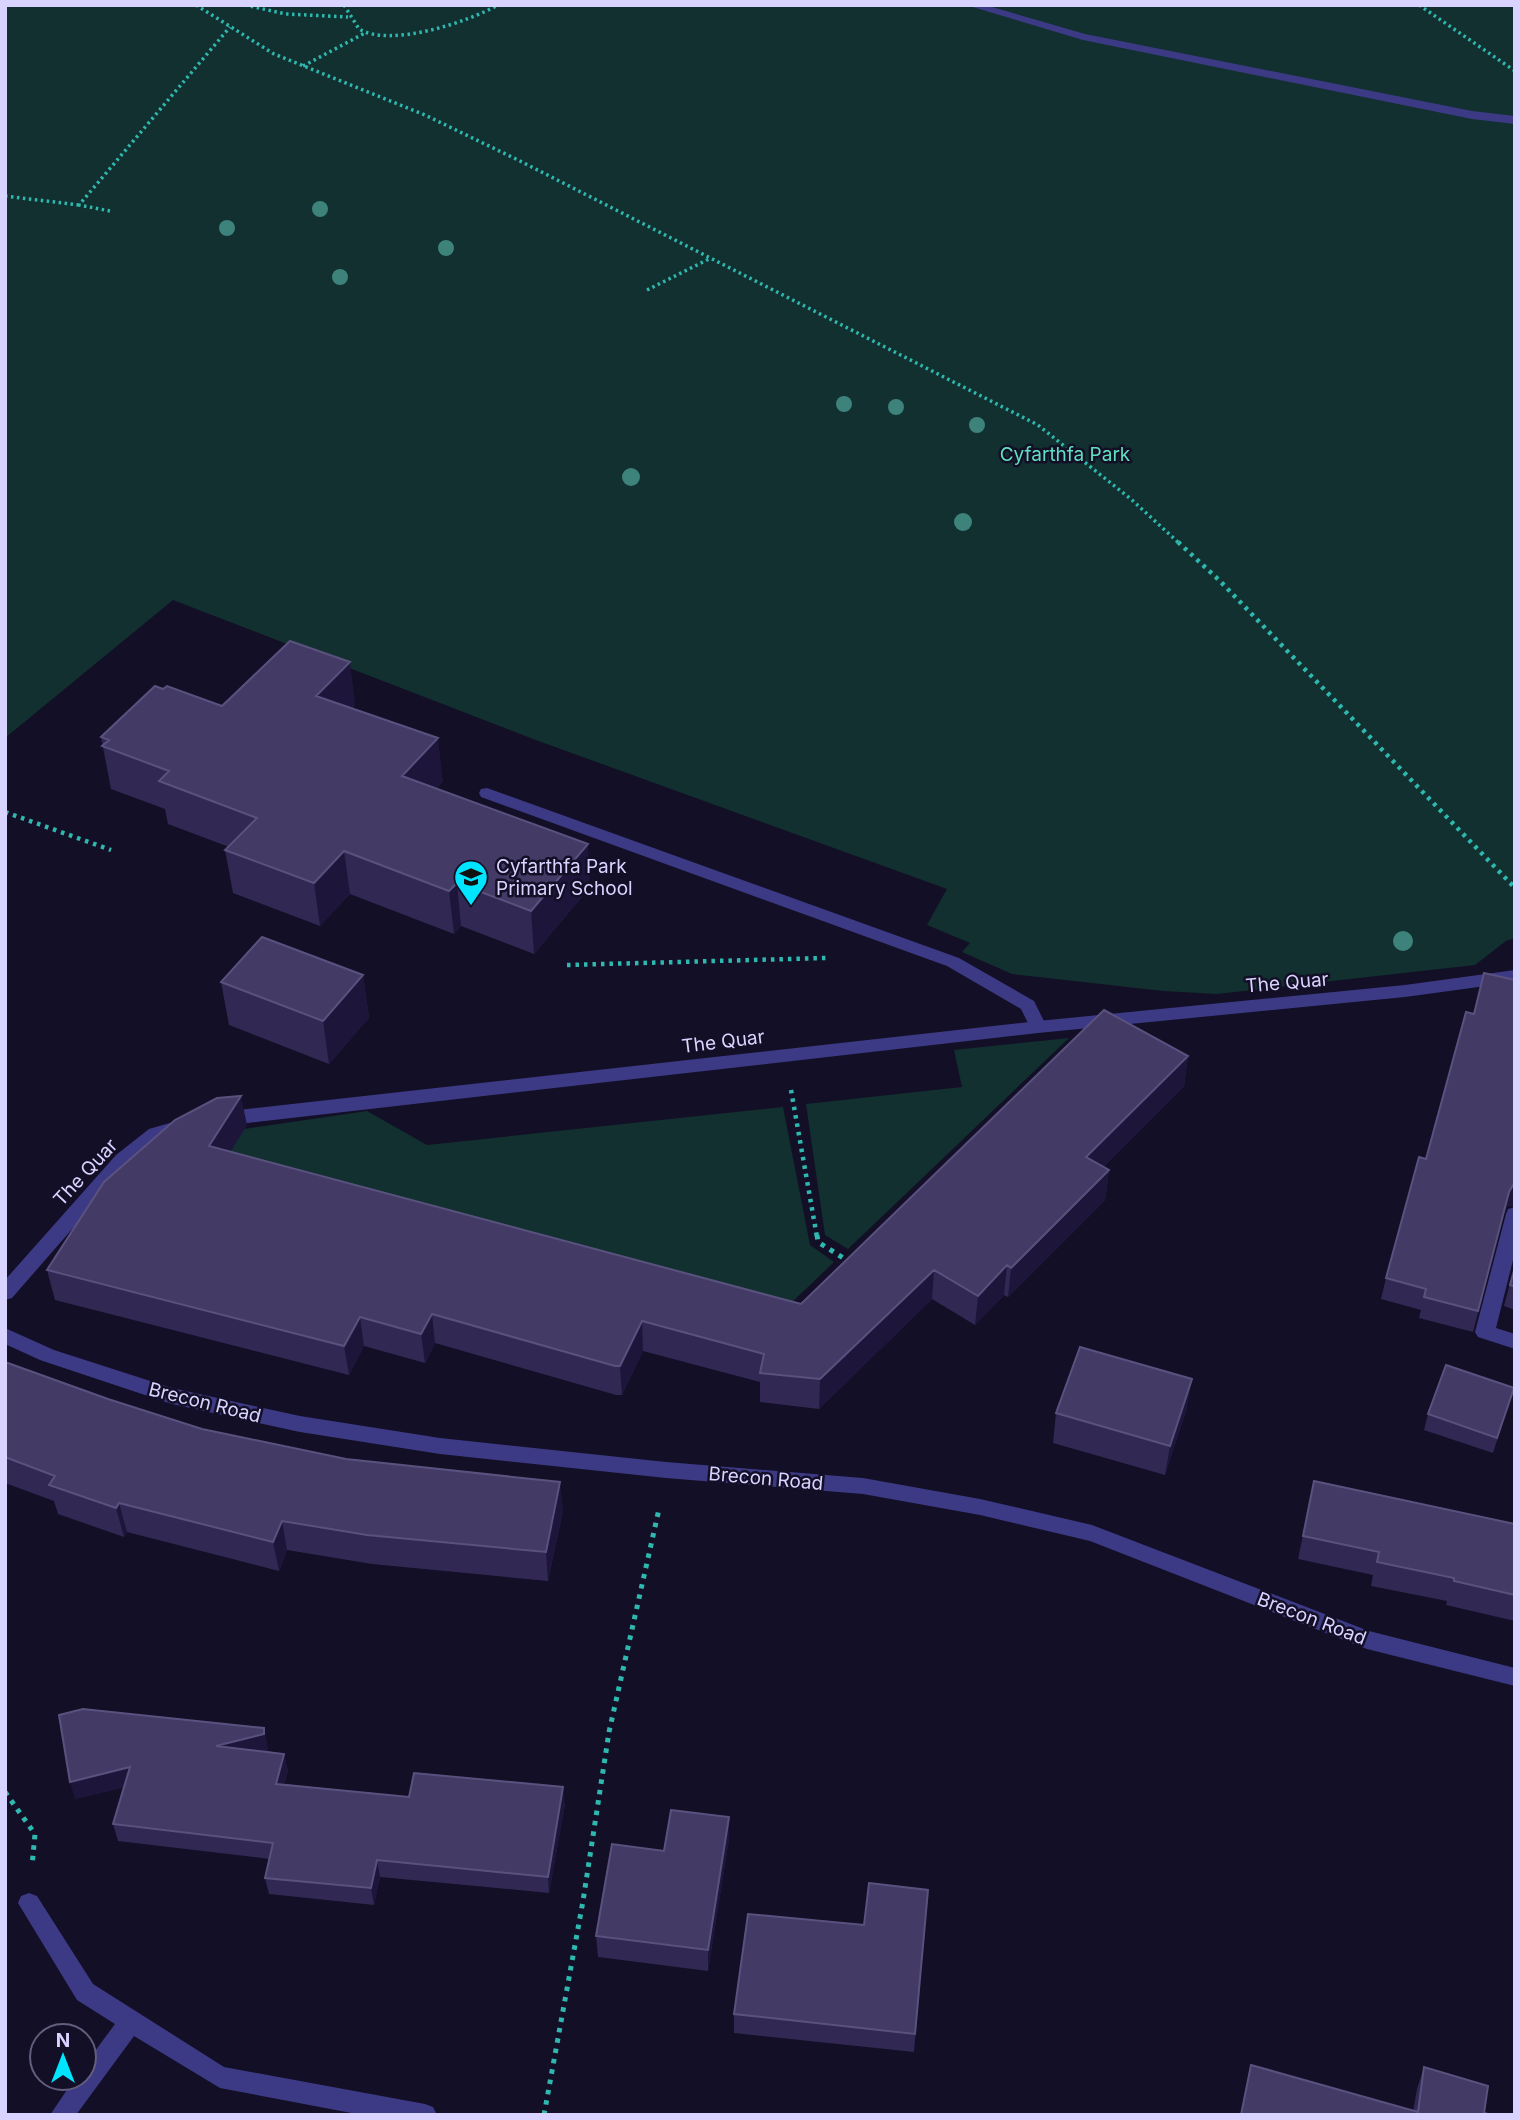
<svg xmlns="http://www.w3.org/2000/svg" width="1520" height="2120" font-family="Inter,sans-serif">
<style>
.green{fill:#12302f}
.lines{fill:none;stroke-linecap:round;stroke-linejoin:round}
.path-far2{stroke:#2fb8b0;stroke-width:3.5;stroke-dasharray:2.5 3.5;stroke-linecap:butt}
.path-far1{stroke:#2fb8b0;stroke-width:4.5;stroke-dasharray:3.5 5;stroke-linecap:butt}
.path{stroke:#2fb8b0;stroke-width:5;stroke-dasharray:4.5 6;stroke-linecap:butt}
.service{fill:#3d3a85;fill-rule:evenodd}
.minor{fill:#3d3a85;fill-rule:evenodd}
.tree{fill:#3d827b}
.wall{fill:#312854}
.shaded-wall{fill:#1d163a}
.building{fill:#433a66;stroke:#5a527e;stroke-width:2}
.labels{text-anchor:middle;stroke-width:5;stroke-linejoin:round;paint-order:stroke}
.park-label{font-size:19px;fill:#5fe0c0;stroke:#130f26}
.poi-label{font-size:19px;fill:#d9d4ff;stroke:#130f26;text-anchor:start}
.street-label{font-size:19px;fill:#d9d4ff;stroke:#130f26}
</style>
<rect width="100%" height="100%" fill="#130f26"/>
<path class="green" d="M5 5H1515V938L1506 941 1475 965 1217 994 1163 991 1012 974 962 952 970 943 927 925 947 889 533 739 173 600 5 738Z
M1069 1038 848 1249 825 1235 806 1104 962 1087 954 1050Z
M783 1107 810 1245 834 1262 786 1308 226 1158 244 1129 367 1111 427 1145Z"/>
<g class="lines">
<path class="path-far2" d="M196 5 274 54 425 115 520 161 1038 425 1132 500 1180 544
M245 5 286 14 348 17
M344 5 359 29C390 48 468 22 498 5
M1419 5 1515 71
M303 66 365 33
M5 196 79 205
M110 211 79 205 230 27
M647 290 711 258"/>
<path class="path-far1" d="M1178 542 1220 581 1515 888
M5 812 111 850
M567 965 826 958
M791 1090 817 1237"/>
<path class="path" d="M817 1235 818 1242 848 1261
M5 1792 35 1834 32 1866
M544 2115 583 1901 609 1732 659 1509"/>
<path class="service" d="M966 5H985L1085 34 1472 111 1515 116V124L1472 119 1083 40Z
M487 788 959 958 1034 1001 1047 1027 1038 1033 1032 1031 1021 1009 947 966 481 797 479 793 481 789Z"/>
<path class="minor" d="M1515 970V982L1405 997 1038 1033 221 1126 215 1124 212 1119 215 1114 221 1112 1038 1021 1405 985Z
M180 1120 186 1122 189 1127 186 1132 161 1139 128 1165 12 1298 5 1300V1280L116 1155 149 1129Z
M1515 1207V1252L1496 1328 1515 1334V1349L1478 1337 1475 1332 1506 1214 1508 1209Z
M5 1328 54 1350 172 1388 300 1416 440 1438 666 1462 863 1478 980 1499 1092 1525 1369 1631 1515 1668V1686L1367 1649 1090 1541 980 1515 863 1494 666 1478 440 1454 300 1432 172 1404 40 1360 5 1344Z
M29 1893 37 1896 93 1984 224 2067 425 2104 433 2107 437 2115H362L220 2088 134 2036 76 2115H50L75 2078H84V2066L115 2024 77 2000 18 1903 21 1896Z"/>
</g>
<g class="tree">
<circle cx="320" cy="209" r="8"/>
<circle cx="227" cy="228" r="8"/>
<circle cx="446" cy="248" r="8"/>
<circle cx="340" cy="277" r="8"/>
<circle cx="844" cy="404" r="8"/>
<circle cx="896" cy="407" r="8"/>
<circle cx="977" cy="425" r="8"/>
<circle cx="631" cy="477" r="9"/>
<circle cx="963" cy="522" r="9"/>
<circle cx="1403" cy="941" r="10"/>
</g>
<path class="wall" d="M163 689 222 706 355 704 352 708 443 781 436 789 590 887 534 954 461 926 454 934 350 894 320 926 233 893 225 850 229 847 168 824 165 809 111 789 101 737Z
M363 975 369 1018 329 1064 229 1025 221 982Z
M1515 980V1205L1507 1206 1504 1212 1473 1332 1419 1318 1421 1310 1381 1299 1386 1278 1474 1014Z
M1188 1056 1184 1086 1103 1167 1109 1170 1105 1200 1008 1297 1004 1295 975 1325 932 1299 819 1409 760 1402V1382L643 1351 622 1395H616L435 1343 425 1363 364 1346 349 1375 55 1300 47 1270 247 1125 230 1151 801 1304Z
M1515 1264V1310L1504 1306Z
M5 1362 108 1399 202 1429 563 1511 548 1581 372 1564 287 1550 279 1571 127 1532 124 1537 58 1514 54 1501 5 1483Z
M1514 1388 1493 1453 1424 1430 1428 1414Z
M1187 1408 1165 1475 1053 1443 1056 1413Z
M1314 1481 1515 1524V1621L1446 1605 1447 1601 1371 1586 1373 1575 1298 1559Z
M264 1728 268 1751 284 1754 288 1771 284 1784 409 1797 565 1804 549 1893 380 1877 374 1905 269 1894 265 1878 270 1859 118 1841 113 1824 124 1787 75 1799Z
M729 1817V1839L708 1971 598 1957 596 1936 664 1851Z
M928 1890 914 2052 734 2033V2014L864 1925Z
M1251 2065 1413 2111 1417 2089 1424 2067 1484 2113 1492 2115H1240Z"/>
<path class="shaded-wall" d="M350 662 355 704 322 738 316 696Z
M438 738 443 781 407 819 402 776Z
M588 844 590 887 534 954 531 911Z
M344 851 350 894 320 926 314 883Z
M457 883 461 926 454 934 449 891Z
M363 975 369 1018 329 1064 323 1021Z
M1188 1056 1184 1086 1083 1187 1086 1157Z
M241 1096 247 1125 215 1176 209 1146Z
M1109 1170 1105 1200 1008 1297 1011 1268Z
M1513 1185H1515L1514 1204 1507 1206 1503 1213 1509 1192Z
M1007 1265 1004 1295 975 1325 978 1296Z
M934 1270 932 1299 819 1409 820 1379Z
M432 1314 435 1343 425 1363 421 1334Z
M360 1317 364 1346 349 1375 344 1346Z
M642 1321 643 1351 622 1395 620 1366Z
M1192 1379 1187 1408 1165 1475 1170 1446Z
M560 1482 563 1511 548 1581 546 1552Z
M119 1503 127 1532 124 1537 116 1508Z
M282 1521 287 1550 279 1571 273 1542Z
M264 1728 268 1751 216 1746Z
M284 1754 288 1771 280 1801 276 1784Z
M130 1767 135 1784 75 1799 70 1782Z
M563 1787 565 1804 549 1893 548 1877Z
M729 1817V1839L708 1971V1950Z
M377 1860 380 1877 374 1905 371 1888Z"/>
<path class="building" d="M290 641 350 662 316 696 438 738 402 776 588 844 531 911 457 883 449 891 344 851 314 883 225 850 257 818 159 781 169 771 102 746 109 740 101 737 155 686 163 689 167 686 222 706Z
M262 937 363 975 323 1021 221 982Z
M1484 973 1515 980V1185H1513L1509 1192 1478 1311 1424 1297 1426 1289 1386 1278 1419 1157 1426 1159 1466 1012 1474 1014Z
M1104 1010 1188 1056 1086 1157 1109 1170 1011 1268 1007 1265 978 1296 934 1270 820 1379 760 1373 764 1354 642 1321 620 1366H615L432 1314 421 1334 360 1317 344 1346 47 1270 104 1182 175 1120 217 1098 241 1096 209 1146 801 1304Z
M1515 1267V1287L1510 1285Z
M1080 1347 1192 1379 1170 1446 1056 1413Z
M5 1362 108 1399 202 1429 346 1459 560 1482 546 1552 367 1535 282 1521 273 1542 119 1503 116 1508 49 1485 55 1476 5 1457Z
M1446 1365 1514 1388 1497 1438 1428 1414Z
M1314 1481 1515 1524V1595L1454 1581V1578L1377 1562 1379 1552 1303 1536Z
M83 1709 264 1728V1734L216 1746 284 1754 276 1784 409 1797 414 1773 563 1787 548 1877 377 1860 371 1888 265 1878 273 1843 113 1824 130 1767 70 1782 59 1715Z
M671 1810 729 1817 708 1950 596 1936 612 1844 664 1851Z
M869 1883 928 1890 915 2034 734 2014 748 1914 864 1925Z
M1251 2065 1418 2112 1424 2067 1488 2086 1484 2113 1492 2115H1241Z"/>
<defs>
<g id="school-pin" transform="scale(1.75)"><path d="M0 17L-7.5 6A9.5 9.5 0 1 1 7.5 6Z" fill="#00e5ff" stroke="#130f26"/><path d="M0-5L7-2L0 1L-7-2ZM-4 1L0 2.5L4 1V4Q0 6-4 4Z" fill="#111"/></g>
</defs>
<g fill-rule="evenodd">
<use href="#school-pin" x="471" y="877"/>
</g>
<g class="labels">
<g class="park-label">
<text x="1065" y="461">Cyfarthfa Park</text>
</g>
<g class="poi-label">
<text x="496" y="873">Cyfarthfa Park<tspan x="496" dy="22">Primary School</tspan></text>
</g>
<g class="street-label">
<text transform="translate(1287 982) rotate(-5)" y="7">The Quar</text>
<text transform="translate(723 1041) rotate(-7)" y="7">The Quar</text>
<text transform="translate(85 1172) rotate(-47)" y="7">The Quar</text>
<text transform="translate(205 1402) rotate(14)" y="7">Brecon Road</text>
<text transform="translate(766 1478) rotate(5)" y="7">Brecon Road</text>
<text transform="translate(1312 1618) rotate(21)" y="7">Brecon Road</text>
</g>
</g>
<rect width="1520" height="2120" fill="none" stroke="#d9d4ff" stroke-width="14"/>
<g transform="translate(63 2057)"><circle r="33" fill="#130f26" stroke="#625e7d" stroke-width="2"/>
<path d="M0-5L12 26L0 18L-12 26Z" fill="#00e5ff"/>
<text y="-10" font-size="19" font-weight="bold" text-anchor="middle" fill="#d9d4ff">N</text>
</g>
</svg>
